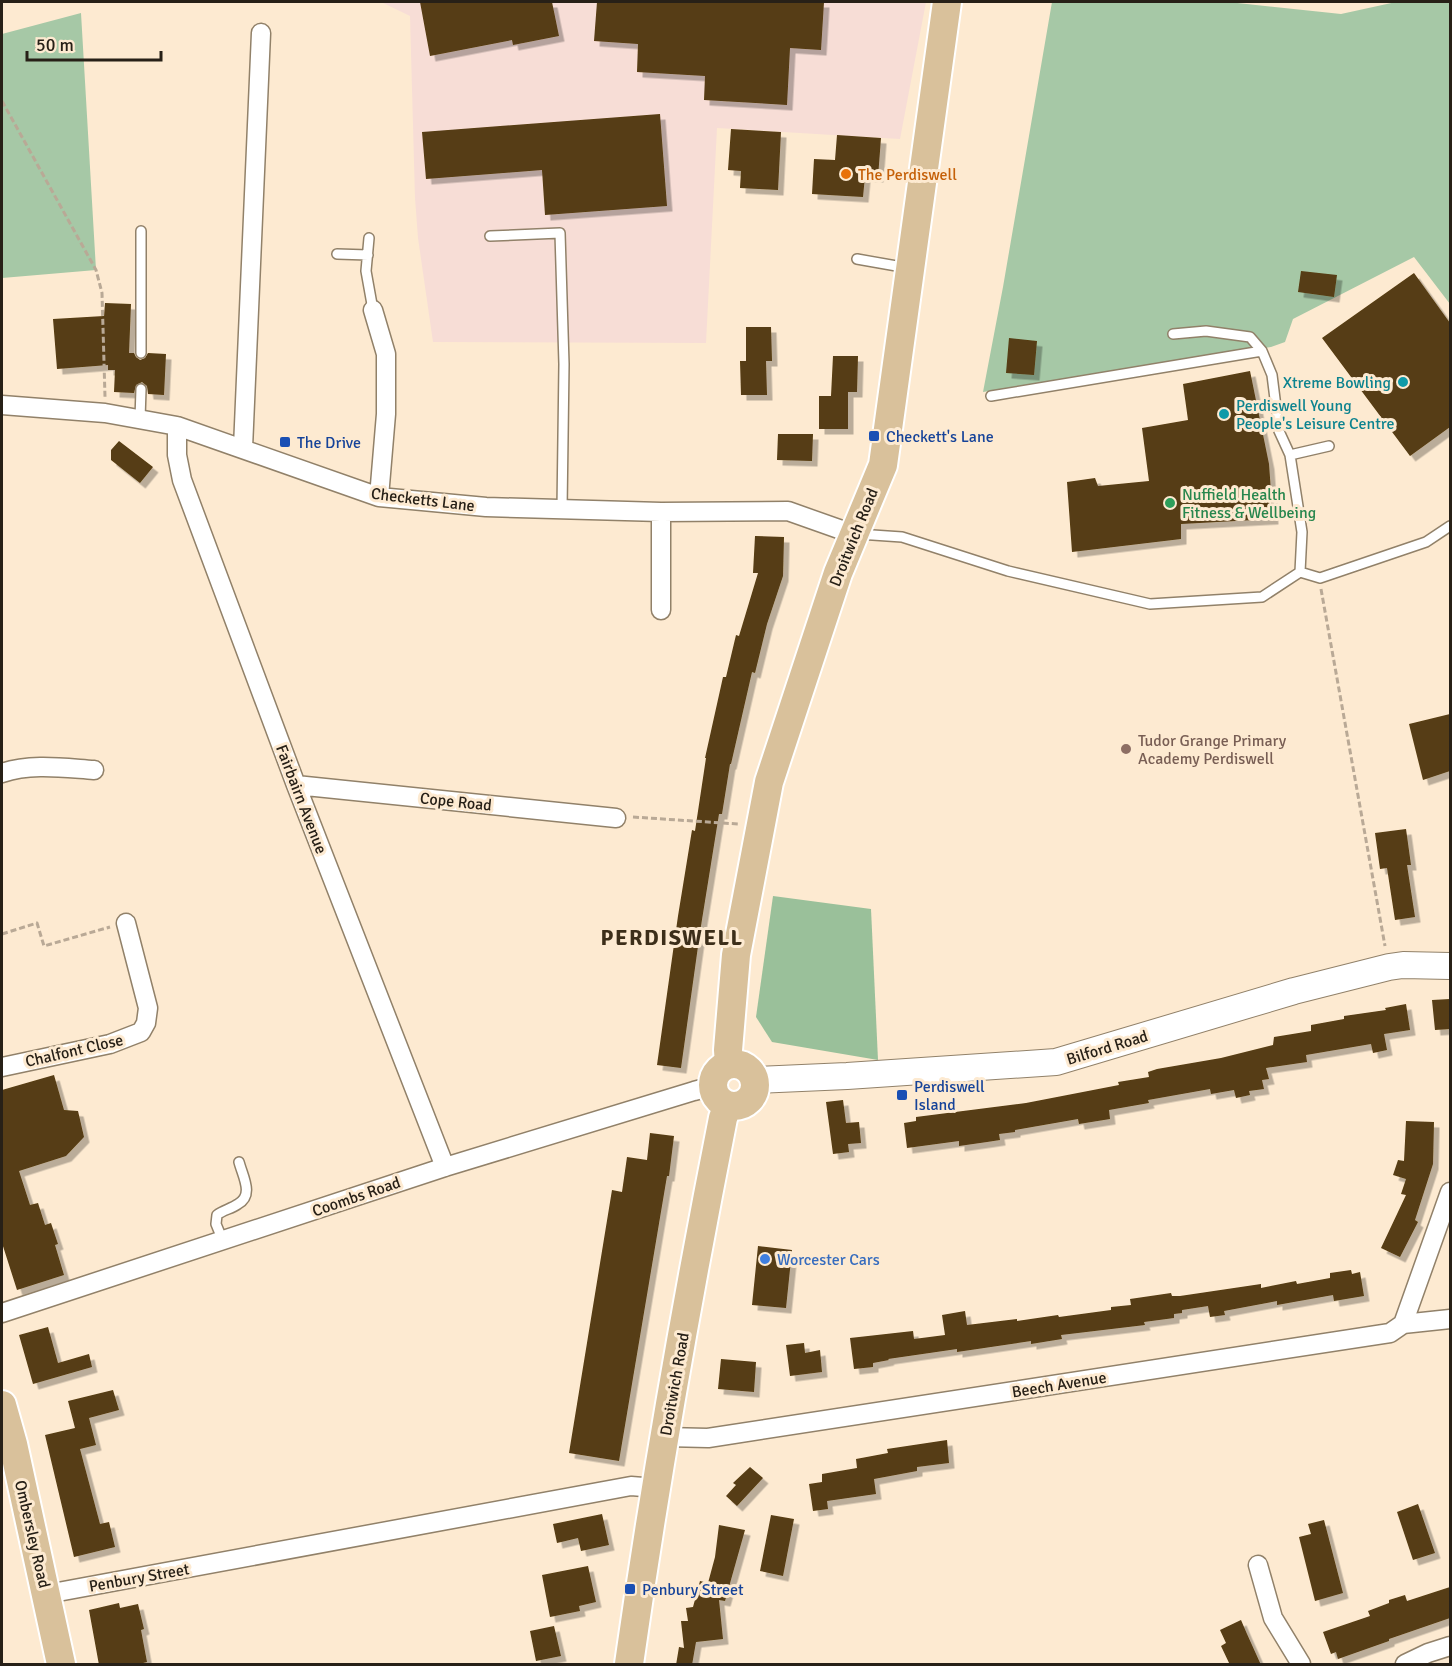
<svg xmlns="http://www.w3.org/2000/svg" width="1452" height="1666" font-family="Signika,sans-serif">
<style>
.industrial{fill:#f7ddd6}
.green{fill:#a6c8a6}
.forest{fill:#9ac09a}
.building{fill:#563c12;filter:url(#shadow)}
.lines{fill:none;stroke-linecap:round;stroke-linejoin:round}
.lane-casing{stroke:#918169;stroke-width:12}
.street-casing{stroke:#918169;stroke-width:21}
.secondary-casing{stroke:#918169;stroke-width:28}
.primary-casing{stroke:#fff;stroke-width:32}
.path{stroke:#b9a996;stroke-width:3;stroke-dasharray:6 3;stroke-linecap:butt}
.lane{stroke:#fff;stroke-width:9}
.street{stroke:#fff;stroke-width:18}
.secondary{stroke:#fff;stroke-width:26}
.primary{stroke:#d9c19b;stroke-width:28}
.food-dot{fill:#e8710a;stroke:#fdead1;stroke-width:2}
.culture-dot{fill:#0f9aa8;stroke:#fdead1;stroke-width:2}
.transit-dot{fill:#1a4fb4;stroke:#fdead1;stroke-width:2}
.leisure-dot{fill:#2e9e5b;stroke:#fdead1;stroke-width:2}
.education-dot{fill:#8d6e63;stroke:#fdead1;stroke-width:2}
.shop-dot{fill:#3f7fe0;stroke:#fdead1;stroke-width:2}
.labels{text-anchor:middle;stroke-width:6;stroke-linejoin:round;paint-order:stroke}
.food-label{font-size:16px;fill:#c56008;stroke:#fdead1;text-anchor:start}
.culture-label{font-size:16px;fill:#0d838f;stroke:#fdead1;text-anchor:end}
.transit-label{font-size:16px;fill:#164399;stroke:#fdead1;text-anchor:start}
.leisure-label{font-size:16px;fill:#27864d;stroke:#fdead1;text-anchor:start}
.street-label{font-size:16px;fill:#272017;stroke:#fdead1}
.education-label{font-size:16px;fill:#785e54;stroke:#fdead1;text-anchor:start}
.shop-label{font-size:16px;fill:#366cbe;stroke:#fdead1;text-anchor:start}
.district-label{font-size:22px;font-weight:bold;letter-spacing:1.5px;fill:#3c2e19;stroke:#fdead1}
</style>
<defs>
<filter id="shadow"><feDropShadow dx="5.5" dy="5.5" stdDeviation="0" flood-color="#0004"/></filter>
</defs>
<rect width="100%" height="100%" fill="#fdead1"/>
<path class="industrial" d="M381 2H926L900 139 717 128 706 343 433 342 418 238 415 198 410 16Z"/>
<path class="green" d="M1052 2H1228L1341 14 1396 2H1450V304L1414 257 1293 319 1285 342 1271 347 983 392 1003 287Z
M81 13 96 270 2 278V34Z"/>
<path class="forest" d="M773 896 871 909 878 1060 772 1042 756 1017Z"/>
<path class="building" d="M420 2H552L559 36 513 45 512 40 430 56Z
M597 2H824L821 50 790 48 787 105 704 100 705 76 637 72 638 44 594 41Z
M660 114 667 206 545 215 542 170 426 179 422 132Z
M731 129 781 132 778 190 740 188 741 171 728 170Z
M837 135 881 138 878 177 865 176 863 197 812 194 814 159 835 160Z
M1301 271 1337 275 1334 297 1298 292Z
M1414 273 1450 323V427L1410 456 1322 338Z
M105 303 131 304 129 353H134L136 357 140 360 145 358 148 353 166 354 164 395 148 394 147 386 142 382 136 385 134 393 114 392 115 370H108V365L57 369 53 319 104 316Z
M746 327H771L772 361H766L767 395H741L740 361H746Z
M1009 338 1037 341 1034 375 1006 373Z
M833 356H858L857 392H848V429H819V396H831Z
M1250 371 1269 464 1273 519 1181 524V539L1072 552 1067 482 1095 478 1098 486 1149 481 1142 428 1188 420 1183 384Z
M778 434H813L812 461 777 460Z
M119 441 153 467 140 483 111 460V450Z
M755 536 784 537 783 576 767 624 755 673 752 672 731 764H730L722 814H719L700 932 681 1068 657 1065 678 916 692 830 695 831 706 758H705L723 677H726L736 635 739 636 758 573H753Z
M1450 714V771L1423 780 1409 724Z
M1406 829 1411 865H1407L1415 917 1395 920 1387 868 1380 869 1375 833Z
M1450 999V1029L1435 1030 1432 1000Z
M1406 1004 1410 1030 1384 1034 1387 1050 1373 1053 1371 1044 1306 1055 1307 1062 1266 1068 1269 1079 1262 1080 1264 1089 1249 1091 1250 1095 1236 1098 1234 1090 1211 1094 1210 1089 1148 1100 1149 1103 1109 1110 1110 1119 1079 1124 1078 1119 1015 1130V1132L999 1134 1000 1140 987 1142 959 1146V1141L907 1148 904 1123 916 1121V1117L1026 1103 1119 1085 1118 1082 1149 1077 1148 1072 1157 1069 1221 1058 1273 1045 1274 1037 1311 1031V1025L1344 1019V1016L1386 1010 1385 1008Z
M54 1075 64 1110 78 1111 84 1137 66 1156 19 1171 30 1205 38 1203 45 1225 51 1223 58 1244 55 1245 64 1275 17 1290 2 1243V1090Z
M843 1100 846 1123 859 1122 861 1143 848 1144 849 1152 833 1154 826 1102Z
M1406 1121 1434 1122 1433 1164 1415 1220 1418 1222 1400 1257 1381 1248 1406 1195 1401 1194 1406 1179 1393 1175 1398 1160 1404 1161Z
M650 1133 674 1136 669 1176H667L619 1461 569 1453 612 1190 622 1192 627 1157 647 1160Z
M758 1246 792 1250 786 1308 752 1305Z
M1351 1270 1352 1274 1360 1272 1364 1296 1334 1301 1333 1295 1277 1305V1301L1224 1311 1225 1315 1210 1317 1208 1306 1182 1310V1313L1174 1314V1318L1144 1322 1145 1325 1061 1335 1062 1339 1031 1344V1341L957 1352V1349L888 1359 889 1360 873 1363V1367L854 1369 850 1338 913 1331 914 1339 945 1335 942 1315 965 1311 967 1325 1017 1319V1321L1058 1315 1059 1317 1111 1310V1307L1131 1305 1130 1299 1171 1293 1172 1296H1180L1261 1284V1288L1296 1281 1297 1284 1330 1278V1273Z
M48 1327 58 1363 89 1354 92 1367 33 1384 19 1335Z
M804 1343 805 1353 820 1350 822 1372 790 1376 786 1345Z
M721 1359 756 1362 754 1392 718 1389Z
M113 1390 119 1410 89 1418 96 1445 80 1449 100 1524 109 1522 115 1547 74 1557 45 1435 75 1428 68 1401Z
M947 1440 949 1463 917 1467V1471L874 1479 876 1494 827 1501 828 1509 813 1511 809 1484 822 1482V1474L857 1468 856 1459 888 1453 887 1449Z
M750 1467 763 1478 737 1506 726 1496 736 1485 733 1483Z
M1418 1504 1435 1553 1413 1560 1397 1512Z
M602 1514 609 1545 581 1551 578 1538 557 1543 553 1524Z
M771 1515 794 1519 783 1576 760 1571Z
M1324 1520 1343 1593 1315 1601 1299 1537 1311 1534 1308 1524Z
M719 1525 745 1530 725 1601 719 1600 723 1639 696 1642 692 1665H676L679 1647 684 1648 681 1621H688L686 1608 693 1607 700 1581 708 1583 715 1557Z
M588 1566 596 1602 579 1606 580 1611 550 1617 542 1575Z
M1450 1587V1618L1389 1639V1641L1338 1659 1336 1652 1331 1654 1323 1632 1370 1616 1368 1611 1389 1603V1600L1405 1595 1407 1601Z
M119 1603 120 1608 138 1604 144 1629 141 1630 147 1662 135 1665H99L89 1610Z
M1241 1620 1247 1634 1261 1665H1230L1221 1646 1226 1643 1220 1630Z
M554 1626 561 1656 536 1661 530 1631Z"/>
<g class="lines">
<g class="lane-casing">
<path id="lane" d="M141 231V353
M490 236 560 233 564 364 562 509
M369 238 366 271 373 310
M337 254 368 255
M857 259 908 268
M1173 334 1206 331 1250 337 1262 351 1272 375 1279 431 1290 455
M991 396 1262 351
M140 419 141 389
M858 534 902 537 1008 571 1150 604 1262 597 1300 572
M1300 572 1320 578 1426 542 1450 526
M1300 572 1302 532 1290 455 1329 446
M223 1241 216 1224 217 1215C223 1210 231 1209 238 1204 254 1195 243 1177 239 1162"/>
</g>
<g class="street-casing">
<path id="street" d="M373 310 386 354V414L379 497
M2 405 105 413 177 426 379 497 486 507 661 512 788 511 853 534
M177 426V455L182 480 296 785 445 1167
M243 448 261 33
M661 512V610
M2 773C31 763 64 768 94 770
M296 785 616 818
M2 1067 110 1044 141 1032 146 1023 148 1008 126 923
M2 1313 445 1167 694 1091 713 1086
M1403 1324 1450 1192
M665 1437 708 1438 1390 1333 1403 1324 1450 1319
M1258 1565 1273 1618 1301 1664
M47 1594 631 1486 656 1488
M1405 1664 1428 1653 1450 1646"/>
</g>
<g class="secondary-casing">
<path id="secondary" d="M754 1080 847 1076 1056 1062 1294 991 1389 967 1403 965 1450 966"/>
</g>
<g class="primary-casing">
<path id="primary" d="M713 1085a21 21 0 1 1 42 0a21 21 0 1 1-42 0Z
M729 1064 728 1050 736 955 769 782 838 573 883 465 947 2
M2 1405 13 1444 61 1664
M629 1664C655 1482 687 1300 723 1118L728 1105"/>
</g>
<path class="path" d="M2 101 96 270 102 293 105 397
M1321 589 1385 946
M633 817 738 824
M2 934 37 923 44 946 110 927"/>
<use href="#lane" class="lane"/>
<use href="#street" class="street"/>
<use href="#secondary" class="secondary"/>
<use href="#primary" class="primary"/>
</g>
<circle class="food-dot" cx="846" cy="174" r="6"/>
<g class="culture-dot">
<circle cx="1403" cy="382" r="6"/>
<circle cx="1224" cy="414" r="6"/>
</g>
<g class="transit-dot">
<rect x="868" y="430" width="12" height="12" rx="3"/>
<rect x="279" y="436" width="12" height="12" rx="3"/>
<rect x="896" y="1089" width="12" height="12" rx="3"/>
<rect x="624" y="1583" width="12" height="12" rx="3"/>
</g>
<circle class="leisure-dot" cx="1170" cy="503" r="6"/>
<circle class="education-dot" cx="1126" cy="749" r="6"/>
<circle class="shop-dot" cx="765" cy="1259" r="6"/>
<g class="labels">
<g class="food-label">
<text x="858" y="180">The Perdiswell</text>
</g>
<g class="culture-label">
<text x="1391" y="388">Xtreme Bowling</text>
<text x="1236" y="411" text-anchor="start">Perdiswell Young<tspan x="1236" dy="18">People's Leisure Centre</tspan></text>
</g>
<g class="transit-label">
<text x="886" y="442">Checkett's Lane</text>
<text x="297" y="448">The Drive</text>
<text x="914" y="1092">Perdiswell<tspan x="914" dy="18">Island</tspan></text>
<text x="642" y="1595">Penbury Street</text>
</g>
<g class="leisure-label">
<text x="1182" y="500">Nuffield Health<tspan x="1182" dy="18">Fitness &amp; Wellbeing</tspan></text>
</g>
<g class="street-label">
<text transform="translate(423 499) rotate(7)" y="6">Checketts Lane</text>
<text transform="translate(853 537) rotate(-68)" y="6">Droitwich Road</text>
<text transform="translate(302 799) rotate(69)" y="6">Fairbairn Avenue</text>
<text transform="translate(456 801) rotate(6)" y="6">Cope Road</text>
<text transform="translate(1107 1047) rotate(-17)" y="6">Bilford Road</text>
<text transform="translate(74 1050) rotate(-13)" y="6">Chalfont Close</text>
<text transform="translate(356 1196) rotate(-19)" y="6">Coombs Road</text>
<text transform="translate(674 1384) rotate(-80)" y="6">Droitwich Road</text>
<text transform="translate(1059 1384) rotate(-9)" y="6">Beech Avenue</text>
<text transform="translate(33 1534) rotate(77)" y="6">Ombersley Road</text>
<text transform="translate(139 1577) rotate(-10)" y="6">Penbury Street</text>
</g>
<g class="education-label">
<text x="1138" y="746">Tudor Grange Primary<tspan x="1138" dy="18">Academy Perdiswell</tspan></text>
</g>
<g class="shop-label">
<text x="777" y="1265">Worcester Cars</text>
</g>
<g class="district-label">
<text x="672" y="945">PERDISWELL</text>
</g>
</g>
<rect width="1452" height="1666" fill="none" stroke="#272017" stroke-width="6"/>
<path d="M27 51v9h134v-9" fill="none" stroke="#272017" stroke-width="3"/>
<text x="36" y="51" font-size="18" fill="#272017" stroke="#fdead1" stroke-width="4.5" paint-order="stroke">50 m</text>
</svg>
